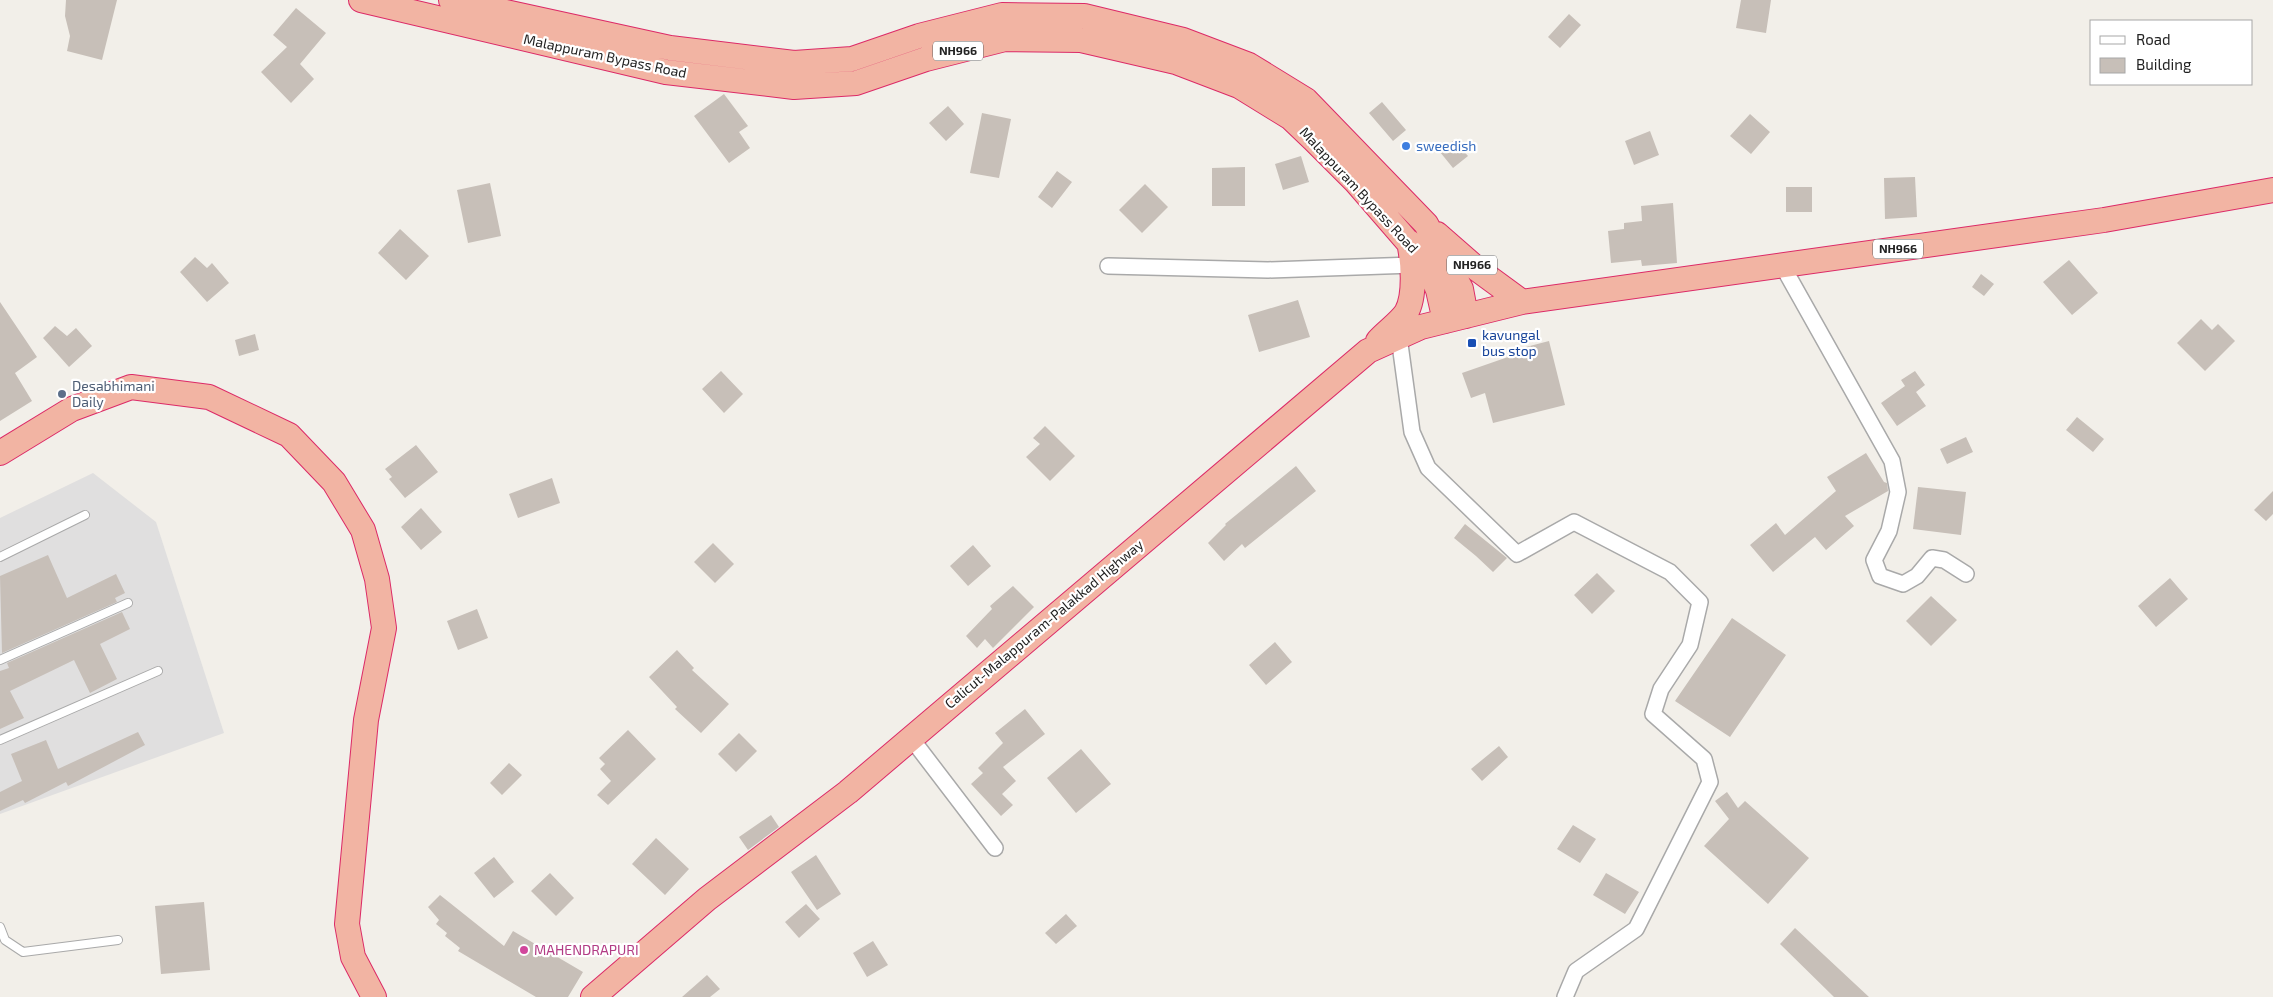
<svg xmlns="http://www.w3.org/2000/svg" width="2273" height="997" font-family="'Exo 2',sans-serif">
<style>
.residential{fill:#e0dfdf}
.building{fill:#c7bfb8}
.lines{fill:none;stroke-linecap:round;stroke-linejoin:round}
.service-casing{stroke:#a9a9a9;stroke-width:10}
.minor-casing{stroke:#a9a9a9;stroke-width:18}
.trunk-casing{stroke:#dc2a67;stroke-width:26}
.service{stroke:#fff;stroke-width:8}
.minor{stroke:#fff;stroke-width:15}
.trunk{stroke:#f2b4a3;stroke-width:24}
.shop-dot{fill:#3f7fe0;stroke:#fff;stroke-width:2}
.transit-dot{fill:#1a4fb4;stroke:#fff;stroke-width:2}
.service-dot{fill:#5c6f8a;stroke:#fff;stroke-width:2}
.hotel-dot{fill:#d1479c;stroke:#fff;stroke-width:2}
.labels{text-anchor:middle;stroke-width:4.5;stroke-linejoin:round;paint-order:stroke}
.shield{fill:#fff;stroke:#646464;stroke-width:1}
.shield-label{font-size:12px;font-weight:bold;fill:#222}
.street-label{font-size:14px;fill:#222;stroke:#fff}
.shop-label{font-size:14px;fill:#366cbe;stroke:#fff;text-anchor:start}
.transit-label{font-size:14px;fill:#164399;stroke:#fff;text-anchor:start}
.service-label{font-size:14px;fill:#4e5e75;stroke:#fff;text-anchor:start}
.hotel-label{font-size:14px;fill:#b23c85;stroke:#fff;text-anchor:start}
</style>
<rect width="100%" height="100%" fill="#f2efe9"/>
<path class="residential" d="M93 473 156 522 224 733 0 814V518Z"/>
<path class="building" d="M66 0H117L102 60 67 51 70 36 65 16Z
M1741 0H1771L1766 33 1736 28Z
M296 8 326 33 300 64 314 79 291 103 261 72 287 47 273 35Z
M1569 14 1581 25 1560 48 1548 37Z
M724 94 748 126 739 132 750 148 729 163 694 116Z
M1382 102 1406 130 1393 141 1369 113Z
M948 106 964 124 946 141 929 123Z
M982 113 1011 119 999 178 970 173Z
M1750 114 1770 132 1751 154 1730 136Z
M1650 131 1659 155 1634 165 1625 141Z
M1454 140 1468 156 1453 168 1440 152Z
M1301 156 1309 182 1283 190 1275 164Z
M1245 167V206H1212V168Z
M1057 171 1072 182 1052 208 1038 197Z
M1915 177 1917 217 1885 219 1884 178Z
M490 183 501 236 468 243 457 190Z
M1145 184 1168 207 1142 233 1119 210Z
M1786 187H1812V212H1786Z
M1673 203 1677 263 1642 266 1641 260 1611 263 1608 231 1624 229V223L1642 221 1641 206Z
M400 229 429 256 406 280 378 253Z
M195 257 207 268 212 263 229 283 207 302 180 272Z
M2069 260 2098 293 2072 315 2043 282Z
M1981 274 1994 284 1984 296 1972 287Z
M1298 300 1310 337 1259 352 1248 315Z
M0 302 37 357 15 373 32 401 0 421Z
M2201 319 2212 330 2218 324 2235 341 2205 371 2177 343Z
M55 326 67 336 76 328 92 346 69 367 43 338Z
M255 334 259 350 239 356 235 340Z
M1549 341 1565 405 1493 423 1485 393 1471 398 1462 373 1508 357 1507 352Z
M721 371 743 394 724 413 702 389Z
M1915 371 1925 385 1916 392 1926 406 1897 426 1881 403 1905 386 1901 380Z
M2077 417 2104 439 2093 452 2066 430Z
M1045 426 1075 456 1050 481 1026 457 1040 444 1033 438Z
M1966 437 1973 452 1947 464 1940 449Z
M416 445 438 472 405 498 389 479 392 477 385 469Z
M1866 453 1884 482 1887 483 1888 491 1845 516 1854 526 1826 550 1815 537 1773 572 1750 545 1776 523 1785 535 1836 491 1827 477Z
M1296 466 1316 491 1245 548 1242 544 1224 561 1208 543 1226 525 1225 524Z
M552 478 560 503 518 518 509 494Z
M1918 487 1966 492 1961 535 1913 529Z
M2273 491V514L2266 521 2254 510Z
M421 508 442 532 421 550 401 527Z
M1465 524 1507 558 1493 572 1476 556 1454 538Z
M713 543 734 564 715 583 694 562Z
M973 545 991 566 968 586 950 566Z
M48 555 67 598 116 574 125 593 115 598 117 602 2 653 0 576Z
M1597 573 1615 591 1592 614 1574 595Z
M2170 578 2188 599 2156 627 2138 606Z
M1013 586 1034 607 993 648 985 639 977 648 966 636 992 609 990 606Z
M1931 596 1957 620 1931 646 1906 621Z
M477 609 488 638 458 650 447 621Z
M122 612 130 629 100 644 117 679 90 693 74 660 10 691 24 718 0 729V671L9 668 7 663Z
M1732 618 1786 655 1730 737 1675 701Z
M1275 642 1292 662 1266 685 1249 665Z
M677 650 694 668 692 670 729 704 701 733 675 709 677 707 649 677Z
M1025 709 1045 734 1003 767 1016 781 1002 794 1013 805 1001 816 971 784 983 773 978 768 1003 743 995 733Z
M628 730 656 759 608 805 597 795 611 781 600 769 605 764 599 758Z
M138 732 145 745 68 786 66 782 25 803 23 800 0 811V792L22 781 11 754 46 740 58 769Z
M739 733 757 751 736 772 718 754Z
M1499 746 1508 757 1482 781 1471 769Z
M1081 749 1111 784 1076 813 1047 778Z
M509 763 522 775 502 795 490 783Z
M1727 792 1738 808 1745 801 1809 858 1768 904 1704 846 1729 819 1715 801Z
M771 815 779 827 748 850 739 837Z
M1573 825 1596 839 1580 863 1557 849Z
M656 838 689 869 665 895 632 864Z
M816 855 841 894 817 910 791 872Z
M494 857 514 882 494 898 474 873Z
M550 873 574 898 556 916 531 891Z
M1606 873 1639 892 1625 914 1593 895Z
M440 895 504 946 513 931 583 972 568 997H536L458 951 460 948 445 936 447 933 436 924 439 920 428 907Z
M204 902 210 970 161 974 155 906Z
M806 904 820 919 799 938 785 922Z
M1066 914 1077 926 1056 944 1045 933Z
M1795 928 1869 997H1834L1780 944Z
M873 941 888 965 867 977 853 953Z
M707 975 720 989 710 997H682Z"/>
<g class="lines">
<g class="service-casing">
<path id="service" d="M0 557 85 515
M0 660 128 603
M0 740 158 671
M0 927 5 940 23 952 118 940"/>
</g>
<g class="minor-casing">
<path id="minor" d="M1782 265 1892 461 1898 492 1889 531 1874 560 1880 576 1903 584 1917 576 1932 558 1944 560 1966 574
M1108 266 1268 270 1413 265
M1399 337 1412 432 1428 468 1517 554 1574 522 1670 572 1700 602 1690 645 1661 689 1653 714 1704 759 1710 782 1636 929 1576 971 1565 997
M911 738 995 848"/>
</g>
<g class="trunk-casing">
<path id="trunk" d="M361 0 666 72 794 87 856 83 926 59 1005 39 1081 40 1176 62 1239 86 1291 118 1313 139 1355 181 1427 264 1438 290 1445 321
M451 0 670 48 794 63 852 59 919 36 1002 15 1084 16 1183 40 1249 65 1306 100 1426 224 1461 289 1466 316
M1437 234 1477 269 1522 302
M1378 341C1386 332 1399 323 1406 313 1416 296 1413 261 1409 242
M0 453 72 409 131 387 209 397 289 435 334 482 363 530 377 579 384 628 366 720 347 924 353 957 374 997
M593 997 707 899 848 792 1368 351 1421 327 1522 302 2104 220 2273 190"/>
</g>
<use href="#service" class="service"/>
<use href="#minor" class="minor"/>
<use href="#trunk" class="trunk"/>
</g>
<circle class="shop-dot" cx="1406" cy="146" r="5"/>
<rect class="transit-dot" x="1467" y="338" width="10" height="10" rx="2.5"/>
<circle class="service-dot" cx="62" cy="394" r="5"/>
<circle class="hotel-dot" cx="524" cy="950" r="5"/>
<g class="labels">
<g class="shield">
<rect x="933" y="41.5" width="50" height="19" rx="4"/>
<rect x="1873" y="239.5" width="50" height="19" rx="4"/>
<rect x="1447" y="255.5" width="50" height="19" rx="4"/>
</g>
<g class="shield-label">
<text x="958" y="55">NH966</text>
<text x="1898" y="253">NH966</text>
<text x="1472" y="269">NH966</text>
</g>
<g class="street-label">
<text transform="translate(605 56) rotate(12)" y="5">Malappuram Bypass Road</text>
<text transform="translate(1359 190) rotate(47)" y="5">Malappuram Bypass Road</text>
<text transform="translate(1044 624) rotate(-40)" y="5">Calicut-Malappuram-Palakkad Highway</text>
</g>
<g class="shop-label">
<text x="1416" y="151">sweedish</text>
</g>
<g class="transit-label">
<text x="1482" y="340">kavungal<tspan x="1482" dy="16">bus stop</tspan></text>
</g>
<g class="service-label">
<text x="72" y="391">Desabhimani<tspan x="72" dy="16">Daily</tspan></text>
</g>
<g class="hotel-label">
<text x="534" y="955">MAHENDRAPURI</text>
</g>
</g>
<rect x="2090" y="20" width="162" height="65" fill="#ffffff" stroke="#a7a7a7"/>
<rect x="2100" y="36" width="25" height="8" fill="#ffffff" stroke="#a7a7a7"/>
<text x="2136" y="45" font-size="15" fill="#222222">Road</text>
<rect x="2100" y="58" width="25" height="15" fill="#c7bfb8" stroke="#a7a7a7"/>
<text x="2136" y="70" font-size="15" fill="#222222">Building</text>
</svg>
